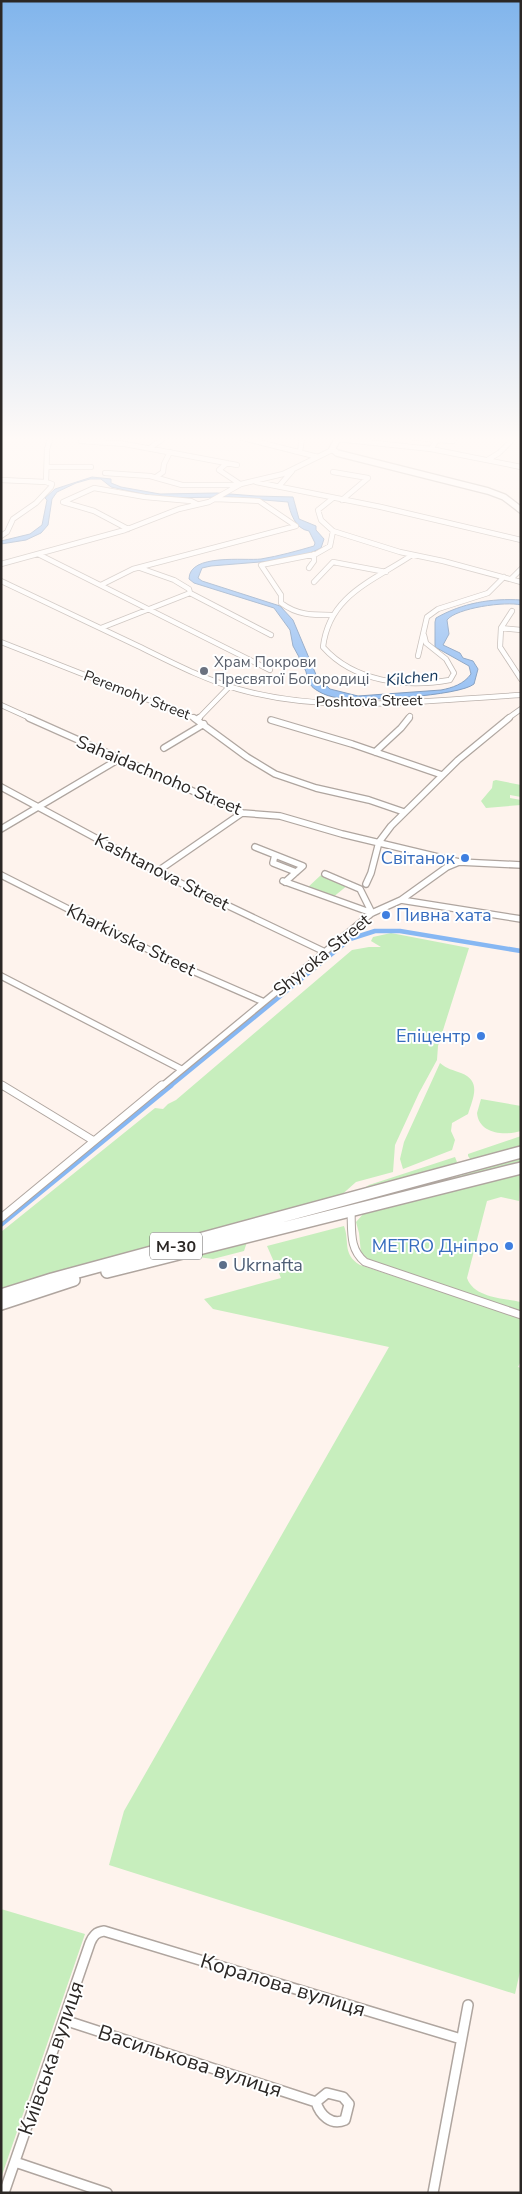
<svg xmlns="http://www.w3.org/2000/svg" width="522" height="2194" font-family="'Nunito Sans',sans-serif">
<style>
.green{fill:#c7eebd}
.water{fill:#86b7f3;stroke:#6b8cb5}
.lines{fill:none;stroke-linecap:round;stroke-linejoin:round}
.canal-far1{stroke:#86b7f3;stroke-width:4.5}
.canal{stroke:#86b7f3;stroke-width:5.5}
.minor-far3-casing{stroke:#afa59f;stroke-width:6}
.minor-far2-casing{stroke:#afa59f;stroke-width:8}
.minor-far1-casing{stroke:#afa59f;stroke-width:9}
.minor-casing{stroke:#afa59f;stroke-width:12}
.major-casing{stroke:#afa59f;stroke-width:8}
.highway-casing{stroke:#afa59f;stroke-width:14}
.minor-far3{stroke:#fff;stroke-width:4.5}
.minor-far2{stroke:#fff;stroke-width:5.5}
.minor-far1{stroke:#fff;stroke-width:7}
.minor{stroke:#fff;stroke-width:9}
.major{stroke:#fff;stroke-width:5.5}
.highway{stroke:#fff;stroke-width:11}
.worship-dot{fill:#6b7280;stroke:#fff;stroke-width:2}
.shop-dot{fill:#3f7fe0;stroke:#fff;stroke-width:2}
.service-dot{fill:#5c6f8a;stroke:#fff;stroke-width:2}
.labels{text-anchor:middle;stroke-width:4;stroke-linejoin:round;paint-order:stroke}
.far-worship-label{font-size:15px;fill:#5b616d;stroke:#fff;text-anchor:start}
.far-street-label{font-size:15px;fill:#2b2725;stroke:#fff}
.far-water-label{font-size:16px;font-style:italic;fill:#103358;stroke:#fff}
.shield{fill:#fff;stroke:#6b6866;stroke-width:1}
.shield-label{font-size:16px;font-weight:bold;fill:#2b2725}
.street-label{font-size:18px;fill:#2b2725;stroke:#fff}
.shop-label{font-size:18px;fill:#366cbe;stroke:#fff;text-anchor:end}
.service-label{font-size:18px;fill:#4e5e75;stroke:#fff;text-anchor:start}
.near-street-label{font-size:21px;fill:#2b2725;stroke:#fff}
</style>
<rect width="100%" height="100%" fill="#fef3ed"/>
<path class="green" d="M496 780 521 785V797L510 795V798L521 800V805L486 808 481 801 492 788 493 781Z
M321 875 348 885 332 898 306 889Z
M391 933 469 948 438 1046 437 1060 419 1093 395 1145 393 1172 356 1182 337 1199 87 1263 1 1290V1232L155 1108 163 1109 168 1104 176 1100 352 950 369 947H381L371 941 373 937Z
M440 1063C447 1069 453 1070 461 1073 482 1081 473 1098 468 1114L452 1123 451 1131 455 1140 452 1150 403 1169 400 1159 404 1142Z
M481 1099 521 1106V1131C504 1136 479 1134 477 1113Z
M521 1136V1148L471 1160 468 1156V1154Z
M455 1157 457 1162 454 1165 361 1190 369 1185Z
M521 1158V1164L366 1203Z
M521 1171 519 1201 501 1197 487 1201 467 1278C474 1298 503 1298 521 1302V1312L368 1259 361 1253 359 1233 356 1222 364 1213Z
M344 1226C350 1242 342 1254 360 1265L521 1318V1361L518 1367 521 1368V1967L515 1994 109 1865 124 1811 389 1347 213 1309 204 1299 281 1278 267 1246Z
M247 1242 244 1251 213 1259 198 1257 196 1255Z
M1 1909 85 1934 1 2178Z"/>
<path class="water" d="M92 477 111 479V483L121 487 160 494 217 493 256 496 293 497 299 519 316 526V530L324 539 321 548 308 554 272 561 211 566 202 568 198 578 202 581 280 606 293 620 317 677 330 689 358 696 441 690C452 688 464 684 471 674L469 666 435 647V622L436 618C462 603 492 598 521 600V605C506 601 456 608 447 620L449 634 443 645 460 653 463 658 473 661 478 669 474 684C460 696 360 702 339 698 332 697 324 695 318 691 304 683 310 676 303 666 302 664 300 662 299 660V657L293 646 290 630 274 608 194 583 189 579C189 553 245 561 261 559 279 556 297 551 314 546L315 543 309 531C295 529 290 512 288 502L228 497 161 498 111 487 101 479H90L76 483 57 492 52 499 48 525 41 533 26 540 1 544V541L30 534 42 525 47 500 45 498 55 489Z"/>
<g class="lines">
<path class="canal-far1" d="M169 1087 350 939 375 931H400L521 951"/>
<path class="canal" d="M1 1224 171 1085"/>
<g class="minor-far3-casing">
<path id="minor-far3" d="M239 437 318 457
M410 437 437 440
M337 439 431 449 521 467
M81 441 125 444 237 465
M150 448 165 437
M431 449 437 440 453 441 457 437
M300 452 302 437
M489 459 499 453 515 437
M227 463 219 470 240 484
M47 467H91
M333 472 368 478 342 500
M105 473 150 476 182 485H235
M156 477 163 472 164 464 170 452
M1 480 46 482
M256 482 381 507 521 540
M280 485 292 471
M333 498 318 510 321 520 333 531 400 552 443 561 521 582
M128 529 94 511 63 502 94 488 145 497 191 501 197 504
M1 536 7 532 13 519 36 503 51 487 52 484 46 482 47 449 51 437
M38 554 270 670
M412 555C373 581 329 595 323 647 354 682 406 688 450 680L454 673 446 659 426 643 424 635
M1 564 125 530 179 509 209 502 241 484 283 474 332 450
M140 568 174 580 189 589 190 593 271 635
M309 568 314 561V554
M511 579 521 569
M1 581C47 603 92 624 138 646 171 662 203 679 238 689 329 715 428 700 521 695
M314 582 333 562 386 572
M101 585 133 569 296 526 259 501 215 499
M512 611 501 628 500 647 521 679
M331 615C312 615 297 615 281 603V595L261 565 316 554 330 546 333 531
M101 628 190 593
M501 628 521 630
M1 642 197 719
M418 656 427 617 438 609 488 593 504 577
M1 705 32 719
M198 719 229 687
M408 719 410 716
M507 719 521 709"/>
</g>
<g class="minor-far2-casing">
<path id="minor-far2" d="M29 718 242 813 280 816 342 834 459 862 521 865
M194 718 247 757 275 774 316 788 369 800 404 812
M198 719 199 718
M271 720 352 744 442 775
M164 748 204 724
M375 752 401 728 409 718
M1 787 168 877 325 952
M1 829 119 759
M255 847 303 866 285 882
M275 855 273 863 296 872
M158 871 242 813
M325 874 360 889 372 913
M1 875 179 965 264 1002
M283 881 372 913
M366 884 371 873 379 842 391 826 458 760 509 718
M401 900 521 919
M1 976 181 1069
M1 1085 4 1087
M161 1087 372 913 401 900 447 867 459 862"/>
</g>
<g class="minor-far1-casing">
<path id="minor-far1" d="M2 1085 94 1141
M351 1212C352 1231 349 1249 365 1262L521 1315
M1 1218 162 1085"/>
</g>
<g class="minor-casing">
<path id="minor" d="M64 2020 316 2102
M327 2093 343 2097 349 2104 345 2120C331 2126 320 2115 316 2102Z
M15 2162 107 2193
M4 2193 90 1943C93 1936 96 1932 104 1931L461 2039
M433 2193 468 2005"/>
</g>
<g class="major-casing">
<path id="major" d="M339 437 332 449 337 453 488 491 504 497 521 510"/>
</g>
<g class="highway-casing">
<path id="highway" d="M107 1272 521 1168
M1 1295 52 1279 521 1152
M1 1304 74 1280"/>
</g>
<use href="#minor-far3" class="minor-far3"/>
<use href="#minor-far2" class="minor-far2"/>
<use href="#minor-far1" class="minor-far1"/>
<use href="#minor" class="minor"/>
<use href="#major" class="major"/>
<use href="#highway" class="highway"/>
</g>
<linearGradient id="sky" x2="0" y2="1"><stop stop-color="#81b5ec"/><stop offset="0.59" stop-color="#fffaf7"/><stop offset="1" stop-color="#fffaf7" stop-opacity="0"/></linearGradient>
<rect width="522" height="744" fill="url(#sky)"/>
<circle class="worship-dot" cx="204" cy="671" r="5"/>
<g class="shop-dot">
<circle cx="465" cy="858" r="5"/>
<circle cx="386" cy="915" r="5"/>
<circle cx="481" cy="1036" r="5"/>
<circle cx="509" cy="1246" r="5"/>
</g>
<circle class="service-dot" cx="223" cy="1265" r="5"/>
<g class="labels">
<g class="far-worship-label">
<text x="214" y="667">Храм Покрови<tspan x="214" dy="17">Пресвятої Богородиці</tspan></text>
</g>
<g class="far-street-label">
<text transform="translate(137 695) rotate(21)" y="5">Peremohy Street</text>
<text transform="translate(369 701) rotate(-1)" y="5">Poshtova Street</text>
</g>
<g class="far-water-label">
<text transform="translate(412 677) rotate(-6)" y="6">Kilchen</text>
</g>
<rect class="shield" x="150" y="1232.5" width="52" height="27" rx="4"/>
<g class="shield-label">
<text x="176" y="1252">М-30</text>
</g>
<g class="street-label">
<text transform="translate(159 775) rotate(23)" y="6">Sahaidachnoho Street</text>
<text transform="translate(162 872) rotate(27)" y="6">Kashtanova Street</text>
<text transform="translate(131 940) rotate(26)" y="6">Kharkivska Street</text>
<text transform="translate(322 955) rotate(-39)" y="6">Shyroka Street</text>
</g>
<g class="shop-label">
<text x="455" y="864">Світанок</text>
<text x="396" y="921" text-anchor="start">Пивна хата</text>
<text x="471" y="1042">Епіцентр</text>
<text x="499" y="1252">METRO Дніпро</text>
</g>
<g class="service-label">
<text x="233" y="1271">Ukrnafta</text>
</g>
<g class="near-street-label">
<text transform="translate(283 1985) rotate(17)" y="7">Коралова вулиця</text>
<text transform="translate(51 2058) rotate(-71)" y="7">Київська вулиця</text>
<text transform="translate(190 2061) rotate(18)" y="7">Василькова вулиця</text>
</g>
</g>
<rect width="522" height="2194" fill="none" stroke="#2b2725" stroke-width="5"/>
</svg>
